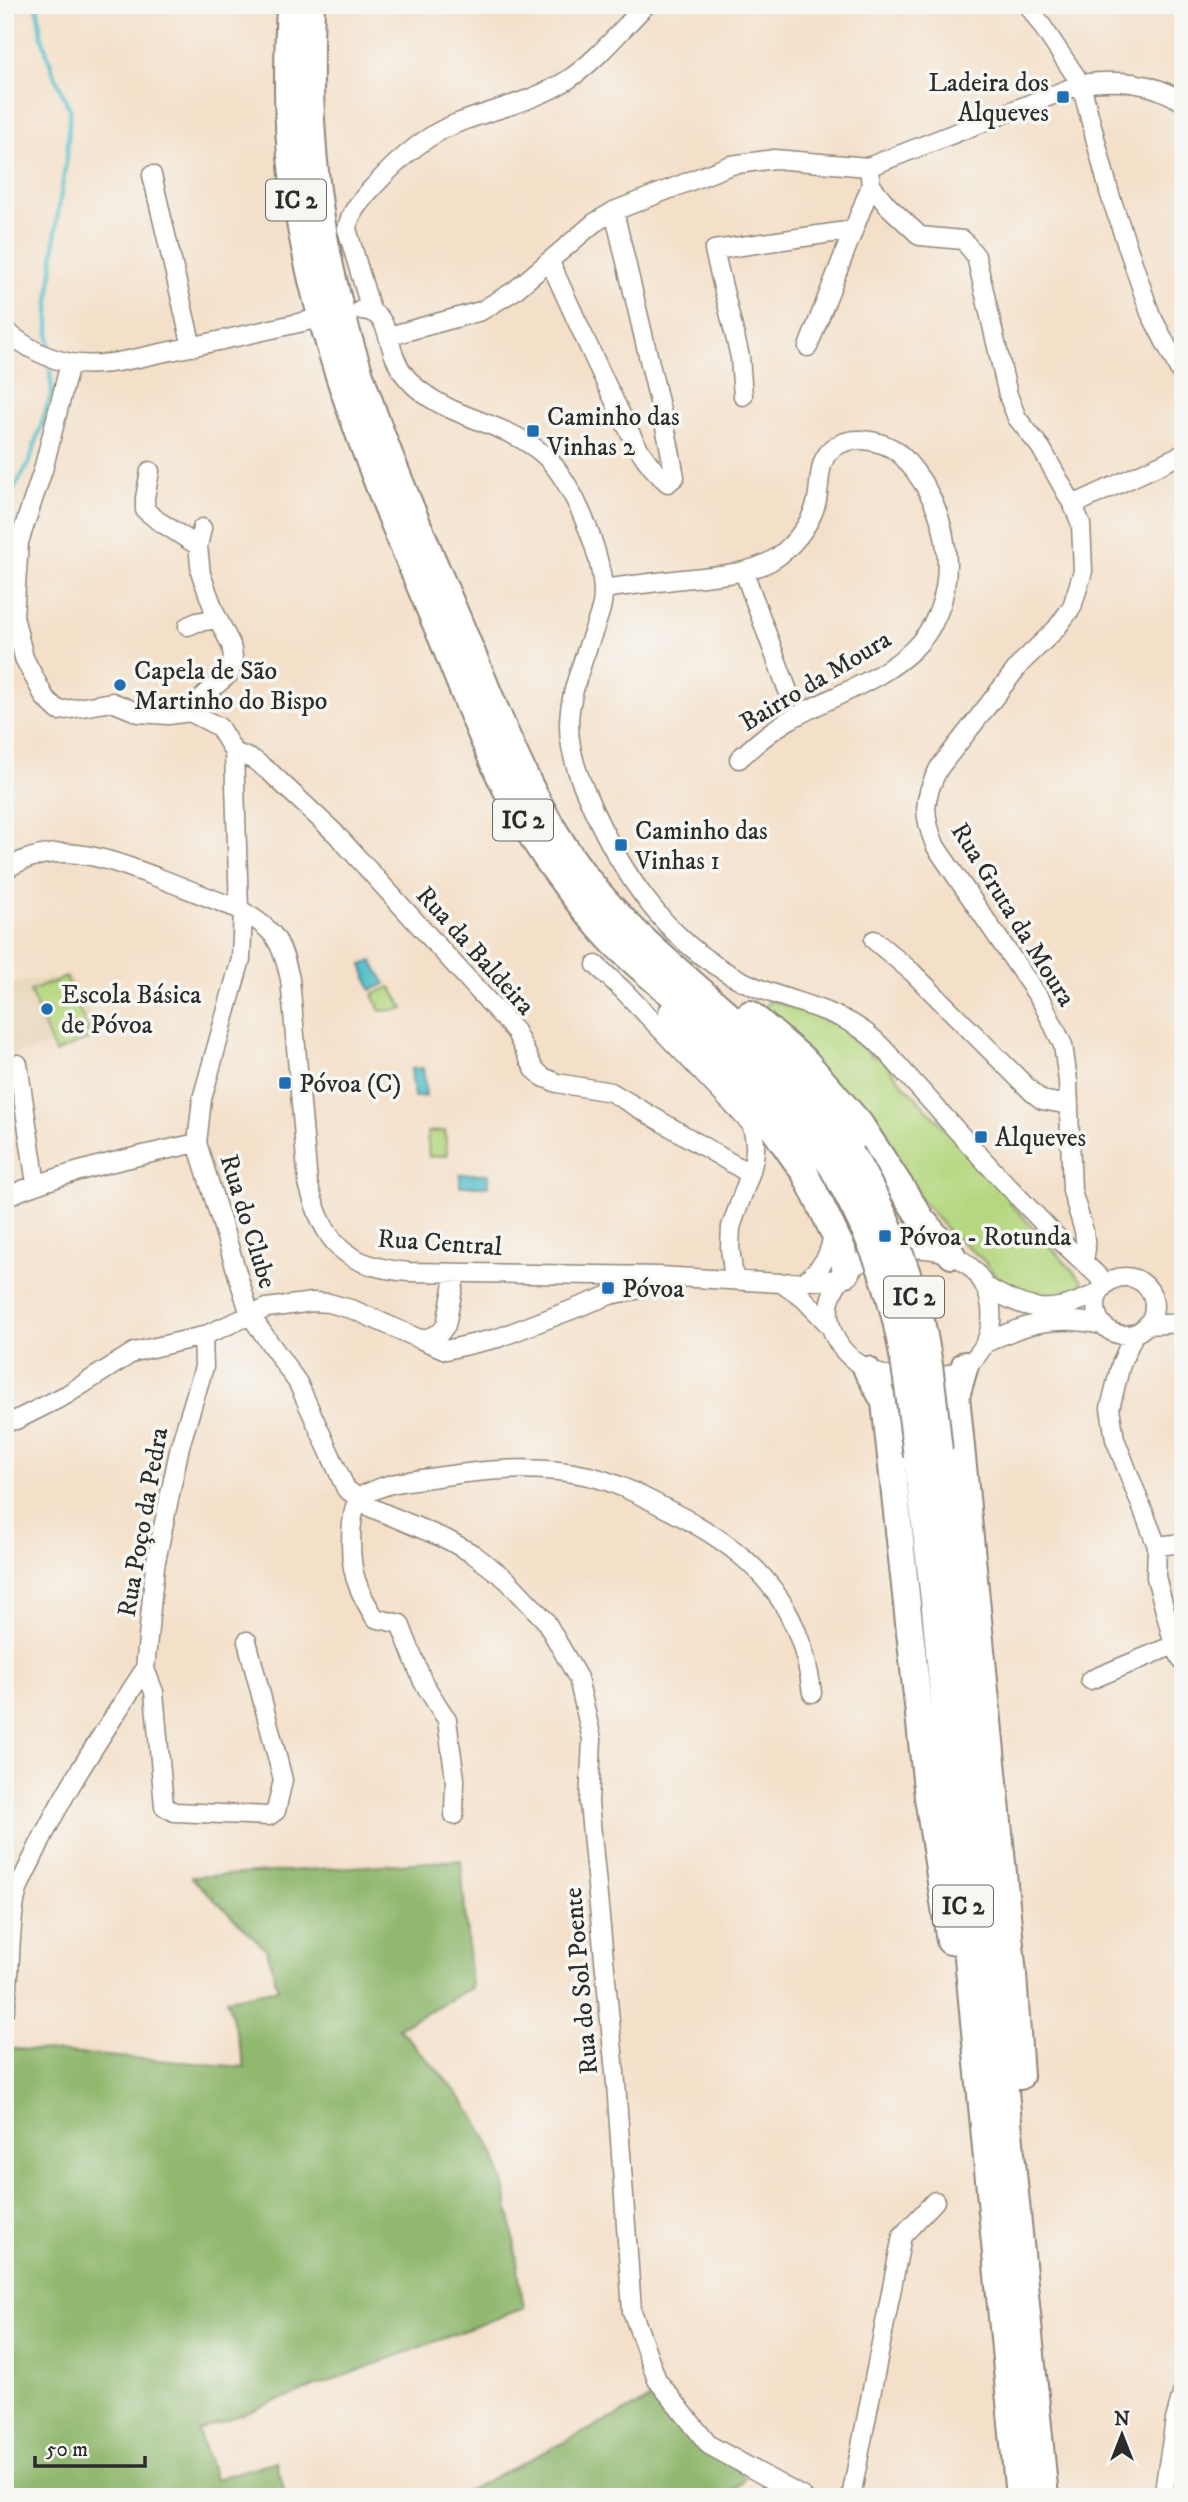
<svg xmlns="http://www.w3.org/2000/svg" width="1188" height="2502" font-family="'IM FELL DW Pica',serif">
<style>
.built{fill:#e7d5b7}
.green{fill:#b5d77f;stroke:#708155;stroke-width:2}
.forest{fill:#90b86e;stroke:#5e724c;stroke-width:2}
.water{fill:#51bfca;stroke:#3e757a;stroke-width:2}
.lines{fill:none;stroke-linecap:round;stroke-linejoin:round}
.stream{stroke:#51bfca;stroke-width:4.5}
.minor-casing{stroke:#90867a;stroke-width:21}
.highway-casing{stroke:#90867a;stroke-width:30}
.minor{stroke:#fff;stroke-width:18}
.highway{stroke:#fff;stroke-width:26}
.highway-bridge-casing{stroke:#90867a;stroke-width:30;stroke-linecap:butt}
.highway-bridge{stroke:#fff;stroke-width:26}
.poi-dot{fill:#1f6fb2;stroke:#f6f6f2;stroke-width:2.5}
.labels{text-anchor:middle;stroke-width:7;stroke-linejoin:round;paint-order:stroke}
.shield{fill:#f6f6f2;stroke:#686867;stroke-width:2}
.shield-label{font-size:24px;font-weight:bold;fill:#2b2b2b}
.poi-label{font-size:26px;fill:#2b2b2b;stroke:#f6f6f2;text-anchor:start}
.street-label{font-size:26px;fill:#2b2b2b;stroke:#f6f6f2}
</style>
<rect width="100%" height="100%" fill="#f6f6f2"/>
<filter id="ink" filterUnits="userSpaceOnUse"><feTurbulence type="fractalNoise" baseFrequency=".0143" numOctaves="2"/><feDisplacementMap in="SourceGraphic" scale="14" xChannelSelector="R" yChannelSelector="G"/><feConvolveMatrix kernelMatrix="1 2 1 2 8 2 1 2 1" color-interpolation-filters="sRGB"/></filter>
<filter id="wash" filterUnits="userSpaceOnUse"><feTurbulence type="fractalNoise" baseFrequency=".00686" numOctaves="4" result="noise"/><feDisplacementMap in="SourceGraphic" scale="28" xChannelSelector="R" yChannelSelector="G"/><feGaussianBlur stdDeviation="1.57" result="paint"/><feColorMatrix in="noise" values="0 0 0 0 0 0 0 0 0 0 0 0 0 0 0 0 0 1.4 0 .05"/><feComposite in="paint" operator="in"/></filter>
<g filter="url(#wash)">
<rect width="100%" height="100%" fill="#f4e0c9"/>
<path class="built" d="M71 976 102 1034 55 1053 52 1045 5 1057V984Z"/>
<path class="green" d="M66 977 91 1038 55 1053 30 991Z
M391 987 404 1009 380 1011 373 994Z
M771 1000 847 1028V1035L873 1057 880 1056 902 1083 1011 1197 1009 1202 1079 1277 1083 1283 1074 1292 1065 1295 1036 1297 1022 1294 1001 1281 983 1260 946 1229 761 1010Z
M445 1131 447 1155 429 1157 427 1132Z"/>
<path class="forest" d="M461 1860 471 1988 398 2028C430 2063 467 2097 488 2141 511 2187 515 2256 524 2308L198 2431 215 2479 276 2461 286 2497H5V2048L245 2067 227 1999 278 1989 267 1950 191 1877Z
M657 2396 746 2478 730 2497H454Z"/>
<path class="water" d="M372 961 386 984 371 990 362 965Z
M423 1068 426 1096 414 1097 411 1069Z
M460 1174H488V1186H460Z"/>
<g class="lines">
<path class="stream" d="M37 5 41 34 52 69 70 110 67 156 57 219 49 302V345
M5 497 10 496 29 463 52 392 50 370"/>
</g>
</g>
<g filter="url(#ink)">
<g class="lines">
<g class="minor-casing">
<path id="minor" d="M1028 5 1081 84 1110 195 1150 313 1183 377
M152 175 192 347
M871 185 887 205 920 236 963 240 976 256 1008 395 1017 418 1041 448 1073 505 1081 524 1083 571 1072 607 1056 629 1021 663 939 768C923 798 922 815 936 847L1042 1002 1063 1045 1068 1081 1072 1191 1084 1231 1086 1249 1084 1261
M550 262C571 308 591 353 613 398 628 429 641 461 668 483L675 477 668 440 614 211
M361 310C389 311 386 339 396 360 402 375 413 386 426 395 464 422 518 426 550 461 576 490 608 565 602 604 599 619 592 634 587 649 567 706 560 733 585 791 620 874 672 953 758 988 795 1003 838 1010 869 1035 883 1046 894 1061 906 1074 927 1097 948 1121 969 1144 999 1177 1030 1210 1062 1242 1076 1256 1092 1269 1106 1284
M371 310 347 229C350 211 363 198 375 185 397 161 424 136 455 124 493 109 534 102 569 79 597 60 621 30 646 5
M5 330C24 346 47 359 71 363 101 368 132 359 161 353 210 343 259 332 307 321
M389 336 481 311 514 291 594 223 614 211 731 165 774 159 868 167 1081 84C1117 79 1152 81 1183 102
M808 347 871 185 870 177
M70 363 43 470 19 542 14 616 24 658 45 698 59 711 112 702 139 713 168 715 190 712 219 727 234 752 239 909
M743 396 740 357 714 250 853 230
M150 471 145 498V510L157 520 198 546
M1073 505 1183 454
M744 572 788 691
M603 589C633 585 663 581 693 578 719 575 747 574 771 561 790 550 810 526 816 504 822 482 815 455 840 444 859 435 890 442 904 458 931 488 946 523 947 563 947 665 860 680 789 720 770 731 755 744 739 759
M188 626 197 622 218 619
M190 712 206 694 230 673 233 656 231 645 215 613 201 574 198 546 202 528
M234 752 254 760 271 773 336 834 515 1031 534 1069 543 1077 557 1083 611 1092 750 1174 731 1227 730 1248 734 1279
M5 870C55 837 108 859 159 878 185 888 212 899 239 909 274 929 281 939 290 979L308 1183C324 1244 345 1267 409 1272L659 1276 781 1283 840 1279
M243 911 241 959 202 1099 197 1143 250 1315 298 1383 346 1489 372 1508 448 1540 473 1554 507 1580 545 1620 578 1678 592 1739 589 1803 616 2083 632 2311 657 2380 709 2445 803 2497
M874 940 912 972 1033 1093 1042 1100 1069 1105
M596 965 623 990 751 1124C757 1143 756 1155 750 1174
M18 1064 36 1184
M5 1197C66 1171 132 1157 197 1143
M904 1248C921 1248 937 1249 952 1255 1008 1280 1004 1362 942 1376 824 1401 778 1268 904 1248Z
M1096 1306a29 29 0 1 1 58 0a29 29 0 1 1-58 0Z
M804 1282C823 1265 830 1257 833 1232
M781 1283 803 1298 830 1326
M985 1286C1030 1312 1051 1317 1099 1292
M1147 1325 1183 1323
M1134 1334 1121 1364 1110 1408 1115 1439 1157 1546 1156 1577 1174 1645 1183 1662
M203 1336 204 1367 180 1446 155 1566 145 1669 154 1692 164 1806 174 1812 269 1816 276 1811 283 1780 247 1641
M422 1340 446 1350 498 1338 610 1295 641 1289 659 1276
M986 1343C1025 1323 1058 1315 1102 1325
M5 1421 16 1420 66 1395 134 1352 203 1336 267 1308 313 1302 329 1303 354 1310 422 1340 440 1333 446 1325 456 1273
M358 1497C368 1493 378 1488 388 1485 401 1481 417 1480 430 1478 482 1470 538 1464 589 1476 615 1482 640 1495 663 1507 747 1549 800 1594 812 1693
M358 1497C349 1521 348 1564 359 1588 363 1598 369 1608 375 1618L400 1624 423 1682 447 1720 455 1779 454 1815
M1157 1546 1183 1543
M1090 1680 1174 1645
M5 2009C12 1972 8 1934 16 1897 19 1882 29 1867 35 1853 65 1788 106 1729 145 1669
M851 2497 902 2236 935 2201
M1163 2497 1175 2420 1183 2391"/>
</g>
<g class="highway-casing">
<path id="highway" d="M290 5C287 72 286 138 297 204 320 355 383 498 442 638 475 719 506 806 559 876 576 899 594 923 614 943 657 985 707 1020 748 1063 779 1095 806 1130 832 1166
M311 5C308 86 310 162 325 242 350 377 410 506 463 632 499 717 530 806 587 879 635 941 702 988 758 1043 793 1077 823 1115 851 1154
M672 1013 681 1025 759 1108 805 1173 842 1249 846 1273
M750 1014 806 1062 859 1123 922 1220 952 1255
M965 1365 956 1396 1013 1975 1020 2076
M867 1370 885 1402 928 1797 950 1941
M939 1451 962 1656 1045 2497
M917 1456 935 1608 1019 2497"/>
</g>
<use href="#minor" class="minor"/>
<use href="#highway" class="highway"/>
<g class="highway-bridge-casing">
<path id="highway-bridge" d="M851 1154C877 1197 898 1244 913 1292 929 1343 933 1398 939 1451
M832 1166C854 1205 874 1244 887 1287 904 1342 910 1400 917 1456"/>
</g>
<use href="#highway-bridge" class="highway-bridge"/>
</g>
</g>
<g class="poi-dot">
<rect x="1056" y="90" width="14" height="14" rx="3.5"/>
<rect x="526" y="424" width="14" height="14" rx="3.5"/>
<circle cx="120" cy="685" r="7"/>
<rect x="614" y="838" width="14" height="14" rx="3.5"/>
<circle cx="47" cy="1009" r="7"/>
<rect x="278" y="1076" width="14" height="14" rx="3.5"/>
<rect x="974" y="1130" width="14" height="14" rx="3.5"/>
<rect x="878" y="1229" width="14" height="14" rx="3.5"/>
<rect x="601" y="1281" width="14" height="14" rx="3.5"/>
</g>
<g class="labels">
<g class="shield">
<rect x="266" y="179.5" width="60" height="41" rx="5"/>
<rect x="493" y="799.5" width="60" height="41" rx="5"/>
<rect x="884" y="1276.5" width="60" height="41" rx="5"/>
<rect x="933" y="1885.5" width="60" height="41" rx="5"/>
</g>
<g class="shield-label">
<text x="296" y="208">IC 2</text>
<text x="523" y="828">IC 2</text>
<text x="914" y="1305">IC 2</text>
<text x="963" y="1914">IC 2</text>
</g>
<g class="poi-label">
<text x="1049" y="91" text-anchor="end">Ladeira dos<tspan x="1049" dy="30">Alqueves</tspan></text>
<text x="547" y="425">Caminho das<tspan x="547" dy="30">Vinhas 2</tspan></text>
<text x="134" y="679">Capela de São<tspan x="134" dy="30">Martinho do Bispo</tspan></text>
<text x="635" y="839">Caminho das<tspan x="635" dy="30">Vinhas 1</tspan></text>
<text x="61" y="1003">Escola Básica<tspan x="61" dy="30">de Póvoa</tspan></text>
<text x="299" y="1092">Póvoa (C)</text>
<text x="995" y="1146">Alqueves</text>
<text x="899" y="1245">Póvoa - Rotunda</text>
<text x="622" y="1297">Póvoa</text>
</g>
<g class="street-label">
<text transform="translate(815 680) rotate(-31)" y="9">Bairro da Moura</text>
<text transform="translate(1014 914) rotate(58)" y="9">Rua Gruta da Moura</text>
<text transform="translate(476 950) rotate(48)" y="9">Rua da Baldeira</text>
<text transform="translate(249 1221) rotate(73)" y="9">Rua do Clube</text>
<text transform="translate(440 1242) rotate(4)" y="9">Rua Central</text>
<text transform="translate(142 1522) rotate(-80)" y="9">Rua Poço da Pedra</text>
<text transform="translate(580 1981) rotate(-95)" y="9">Rua do Sol Poente</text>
</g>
</g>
<rect width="1188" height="2502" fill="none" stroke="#f6f6f2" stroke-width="28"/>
<g transform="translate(1122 2435)" stroke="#f6f6f2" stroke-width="5" paint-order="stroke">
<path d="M0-5L12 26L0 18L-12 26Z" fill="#2b2b2b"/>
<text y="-10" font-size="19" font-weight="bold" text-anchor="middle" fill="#2b2b2b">N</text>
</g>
<path d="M35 2456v10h110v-10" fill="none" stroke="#2b2b2b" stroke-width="3.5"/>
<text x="46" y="2456" font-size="21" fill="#2b2b2b" stroke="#f6f6f2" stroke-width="5" paint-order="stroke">50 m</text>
</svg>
